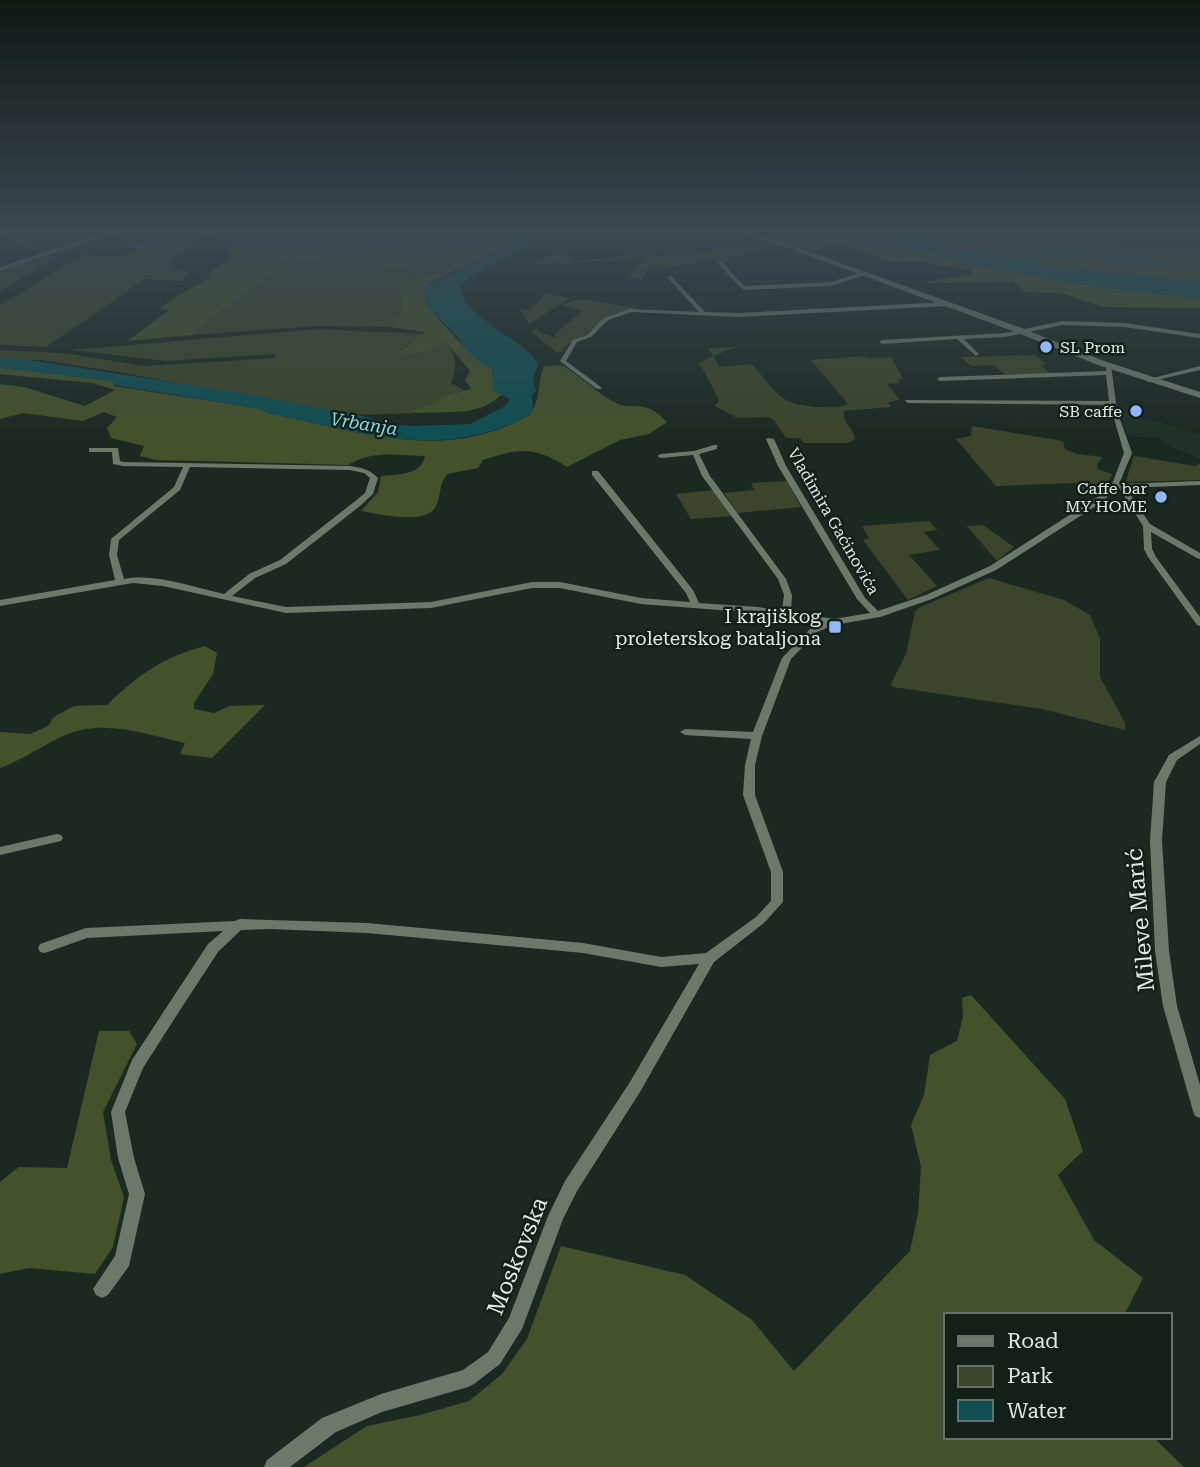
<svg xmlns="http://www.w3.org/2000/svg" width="1200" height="1467" font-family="'Roboto Serif',serif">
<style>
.built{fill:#1e3229}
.green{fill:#3c452a}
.forest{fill:#44512a}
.water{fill:#0f4f54}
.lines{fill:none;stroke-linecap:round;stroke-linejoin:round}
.canal{fill:#0f4f54;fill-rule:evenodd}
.minor{fill:#6b786a;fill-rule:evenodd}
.tertiary{fill:#6b786a;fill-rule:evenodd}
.poi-dot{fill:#91b8fd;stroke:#13201a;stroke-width:2.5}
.labels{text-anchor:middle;stroke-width:5;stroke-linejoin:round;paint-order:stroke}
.far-poi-label{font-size:16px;fill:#e2eae6;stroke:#13201a;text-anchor:end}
.far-street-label{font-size:16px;fill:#e2eae6;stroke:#13201a}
.far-water-label{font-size:18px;font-style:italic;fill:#7fdfe7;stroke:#13201a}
.poi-label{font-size:19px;fill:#e2eae6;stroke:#13201a;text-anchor:end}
.near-street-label{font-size:23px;fill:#e2eae6;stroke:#13201a}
</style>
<rect width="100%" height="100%" fill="#1c2923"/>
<path class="built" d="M1119 410 1200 435V459L1165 444 1160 438 1129 436Z"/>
<path class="green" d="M0 230H57L37 235 46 241 17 248Z
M177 230 212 231 168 263 176 264 171 268 190 273 182 281 145 279 46 347 0 345V306L75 259 88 255 119 258 139 248 126 246C144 240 160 239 177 230Z
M344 230H374L384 235 383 241 368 261 422 236 429 238 428 246 439 241 450 242 461 255V260L419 278 408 279 401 289C403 306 405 316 390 327L316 326 192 335 286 260 308 263Z
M925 230 1081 234 1119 231 1134 235 1145 242 1110 244 1125 249H1200V282C1141 278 1081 272 1023 259 993 252 948 254 925 230Z
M751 246 764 251 727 257 733 261 719 263 711 260 664 268 662 265H651L641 280 630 276 631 271 643 262 644 259 529 265C541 256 552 255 567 254L575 261 643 254 659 257Z
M50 256 58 257 0 291V270Z
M543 293 570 298 529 324 519 308 529 310 545 296Z
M575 300H587L637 308C616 310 602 321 588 333 578 341 569 339 562 352L557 353 532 332 537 327 538 331 555 338V334L582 311 562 305Z
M318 329 423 334 399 351 446 342C457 354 457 370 451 383L466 391 444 396 436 403 413 410 417 413 349 415 118 372 41 360 0 359V350L64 353 143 366 275 358V354L166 361 72 350Z
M736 347 714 356 719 367 752 364C778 394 779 405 820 407 830 407 839 409 848 404L811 360 864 356 867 358 891 357 903 379H898L901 383 887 384 900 400 888 402 891 407 844 411C842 424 855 428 855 439L848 443H804L800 438H786L774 420 769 417 737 418 715 406 719 400 703 369 698 364 713 356 708 348Z
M1035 355 1046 364 1041 365 1051 374H1005L993 365 971 366 961 357Z
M972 426 1063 441 1065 449 1077 454 1102 457 1097 465 1098 469 1112 474 1106 488 1083 489 1075 483 996 486 956 439 971 436Z
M1134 456 1195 466 1200 463V480L1128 482 1126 481Z
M787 481 801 507 738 513 724 493 754 490 751 483Z
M714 490 732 516 691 519 676 494Z
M929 521 937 530 924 532 940 550 909 555 937 586 908 600 863 540 869 538 862 526Z
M983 525 1014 547 997 561 967 526Z
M989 578 1064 600 1090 615 1100 638V677L1125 723V730L1042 709 893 687 891 684 906 654 915 612 918 608Z"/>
<path class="forest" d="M278 230H344L317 260 308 263 286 260 192 335 127 341 168 311 161 307 211 276 207 274 234 257V254L226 252 238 240H258L281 235Z
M374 230H434L495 243 500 241 498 238 513 235 496 251 431 282 424 291C425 296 426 302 429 307 438 320 478 364 492 368L494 391 502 394C479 417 448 411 417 413L412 410 436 403 444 396 471 389 465 380 470 371 446 342C428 348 419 358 399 352L425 332 390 327C407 314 400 303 401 284 409 279 415 279 423 277 436 272 449 267 461 260V255L450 242 440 241 438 246H428L429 238 422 236 410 264 396 268 371 263 368 262 383 240 384 235Z
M826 230H881L904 247 991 268 1069 283 1200 299V308L1102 307 1062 293 1024 292 1014 282 928 283 922 282 975 274 970 270 914 261 894 262 847 247 828 246 813 251 778 240Z
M562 365C580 376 594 390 612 401 634 414 641 395 667 422L649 434 620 440 567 467C534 446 519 448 483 460L478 468 447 474C438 487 442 493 436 506 427 526 378 514 361 511L378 492 381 476C398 474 421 476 425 456 398 455 372 450 348 465L156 460 140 456 144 446 111 438 107 428 117 417 104 412 83 421 23 413 0 419V384L24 387 85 406 115 390 93 383 0 374V368H6L113 381 114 386 256 408 272 414C357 431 447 464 529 415 542 400 537 382 544 366Z
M205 646 217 653 213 674 194 703V709L214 713 230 706 265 705 212 758 180 754 185 743C143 734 104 718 63 736 42 746 22 760 0 768V732L30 734 48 726 54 717 74 706 107 705C136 676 165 656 205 646Z
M971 995 1065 1099 1083 1151 1058 1175 1094 1240 1143 1278 1124 1315H946V1437H1153L1184 1467H304L367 1426 420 1415 469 1401 502 1374 527 1339 561 1246 685 1275 752 1320 794 1371 910 1251 918 1213 921 1167 911 1125 924 1095 930 1055 957 1041 963 1017 962 998Z
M99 1031H129L137 1044 103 1112 111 1160 124 1197 113 1247 95 1274 29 1268 0 1274V1182L19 1167 67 1168Z"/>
<path class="water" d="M516 230H536L535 238 520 251 466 280 460 287C466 321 523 337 538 364L533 379 536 391 532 395 533 410C523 421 508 425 495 430 417 455 348 429 272 414L256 408 114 385 112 381 0 368V358H17L248 394 363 416 384 423 411 426 470 424 505 406 510 399 494 391 492 368 485 366 466 350 459 338 429 308 424 288 496 251Z
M881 230H925L947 243 967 249 1059 266 1200 282V299L1069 283 991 268 904 247Z"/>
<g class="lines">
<path class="canal" d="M964 230H975C1049 251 1124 259 1200 263V267C1139 263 1077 259 1016 245 999 241 980 237 964 230Z"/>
<path class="minor" d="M719 263H723L744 286 831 282 864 272 867 274 831 286 743 290 719 265Z
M670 275 705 312 738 313 947 302 950 304 947 306 738 317 632 312 608 320 591 337 577 342 566 361 601 387V389H597L561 362 560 361 573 340 587 335 604 318 629 309 699 312 668 278Z
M1062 321 1124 323 1200 334V338L1124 327 1062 325 1005 337 964 339 979 354 976 356 957 339 882 344 879 342 882 340 1005 333Z
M1106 364 1111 365 1117 411 1132 453 1119 484 1200 481V485L1126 488 1150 524 1200 553V559L1197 558 1151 532 1152 549 1156 557 1200 617V626L1197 625 1148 557 1144 549 1143 526 1119 488H1117L1102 502 996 570 932 599 880 617 834 625 817 632 791 659 762 736 755 765V795L783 872V902L764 923 714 962 640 1092 577 1191 563 1219 522 1329 500 1364 474 1384 468 1387 382 1412 336 1432 290 1467H264L267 1460 322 1418 381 1394 463 1370 488 1352 509 1318 548 1216 565 1181 630 1082 699 964 661 967 583 953 367 933 271 929 241 930 218 952 182 1007 143 1068 125 1112 134 1158 145 1194 129 1266 108 1295 102 1298 96 1295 93 1289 115 1256 129 1194 118 1158 111 1112 132 1060 208 944 223 931 87 938 45 953 40 952 38 948 40 944 86 928 235 921 240 919 367 923 583 943 661 957 706 953 756 917 771 901V872L743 795 745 765 751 739 685 735 680 732 685 729 753 732 782 658 811 628 823 623 758 613 641 604 560 588H532L431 608 286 613 163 586 133 583 0 606V600L115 580 109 555 111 539 174 487 183 467 123 466 113 464 112 452H89V448H118L120 461 123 462 350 466C362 468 369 469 378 478L373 494 360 506 286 564 255 578 232 596 286 607 431 602 532 582H560L641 598 690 602 686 593 592 475V471H598L693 590 699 603 758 607 782 611 784 595 778 579 702 476 693 455 661 458 657 456 661 454 694 451 714 445H717V449L699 454 710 476 786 579 792 595 791 612 834 619 870 613 857 599 778 466 766 439 768 438 774 439 786 466 865 598 878 611 926 595 990 566 1096 498 1112 484 1124 453 1110 405 908 403 905 401 906 400 1109 401 1106 375 940 381 937 379 940 377 1106 371ZM190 467 350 470 364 473 370 478 365 493 354 502 280 560 249 574 224 594C192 587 156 573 124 579L117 555 119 540 180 490Z
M1200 366V370L1148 382 1145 380Z
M1200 736V744L1177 760 1166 782 1162 841 1169 951 1177 1006 1200 1085V1118L1195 1116 1193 1111 1163 1006 1155 951 1150 841 1154 782 1169 755Z
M57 834 61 835 63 838 61 841 0 855V847Z"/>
<path class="tertiary" d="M114 230H124L0 271V267Z
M739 230H749L1019 327 1104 361 1200 392V398L1098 365 1013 331Z"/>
</g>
<linearGradient id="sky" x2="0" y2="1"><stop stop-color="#0f1713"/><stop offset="0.53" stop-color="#3a4950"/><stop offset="1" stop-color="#3a4950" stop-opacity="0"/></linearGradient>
<rect width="1200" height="436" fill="url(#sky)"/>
<g class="poi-dot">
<circle cx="1046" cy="347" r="7"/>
<circle cx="1136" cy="411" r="7"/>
<circle cx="1161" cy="497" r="7"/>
<rect x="828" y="620" width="14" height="14" rx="3.5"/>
</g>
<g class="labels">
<g class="far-poi-label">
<text x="1060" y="353" text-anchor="start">SL Prom</text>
<text x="1122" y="417">SB caffe</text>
<text x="1147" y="494">Caffe bar<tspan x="1147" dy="18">MY HOME</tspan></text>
</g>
<g class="far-street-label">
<text transform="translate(834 521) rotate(60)" y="6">Vladimira Gaćinovića</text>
</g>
<g class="far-water-label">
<text transform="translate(364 424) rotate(9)" y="6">Vrbanja</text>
</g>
<g class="poi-label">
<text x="821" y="623">I krajiškog<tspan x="821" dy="22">proleterskog bataljona</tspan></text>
</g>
<g class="near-street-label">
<text transform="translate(1140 920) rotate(-95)" y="8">Mileve Marić</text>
<text transform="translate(517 1256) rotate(-68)" y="8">Moskovska</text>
</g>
</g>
<rect x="944" y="1313" width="228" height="126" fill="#13201a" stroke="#66716c" stroke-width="2"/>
<rect x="958" y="1336" width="35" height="10" fill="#6b786a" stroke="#66716c" stroke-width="2"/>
<text x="1007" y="1348" font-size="21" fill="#e2eae6">Road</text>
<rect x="958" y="1366" width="35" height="21" fill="#3c452a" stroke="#66716c" stroke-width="2"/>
<text x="1007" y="1383" font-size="21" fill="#e2eae6">Park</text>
<rect x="958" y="1400" width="35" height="21" fill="#0f4f54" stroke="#66716c" stroke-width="2"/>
<text x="1007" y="1418" font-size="21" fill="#e2eae6">Water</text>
</svg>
